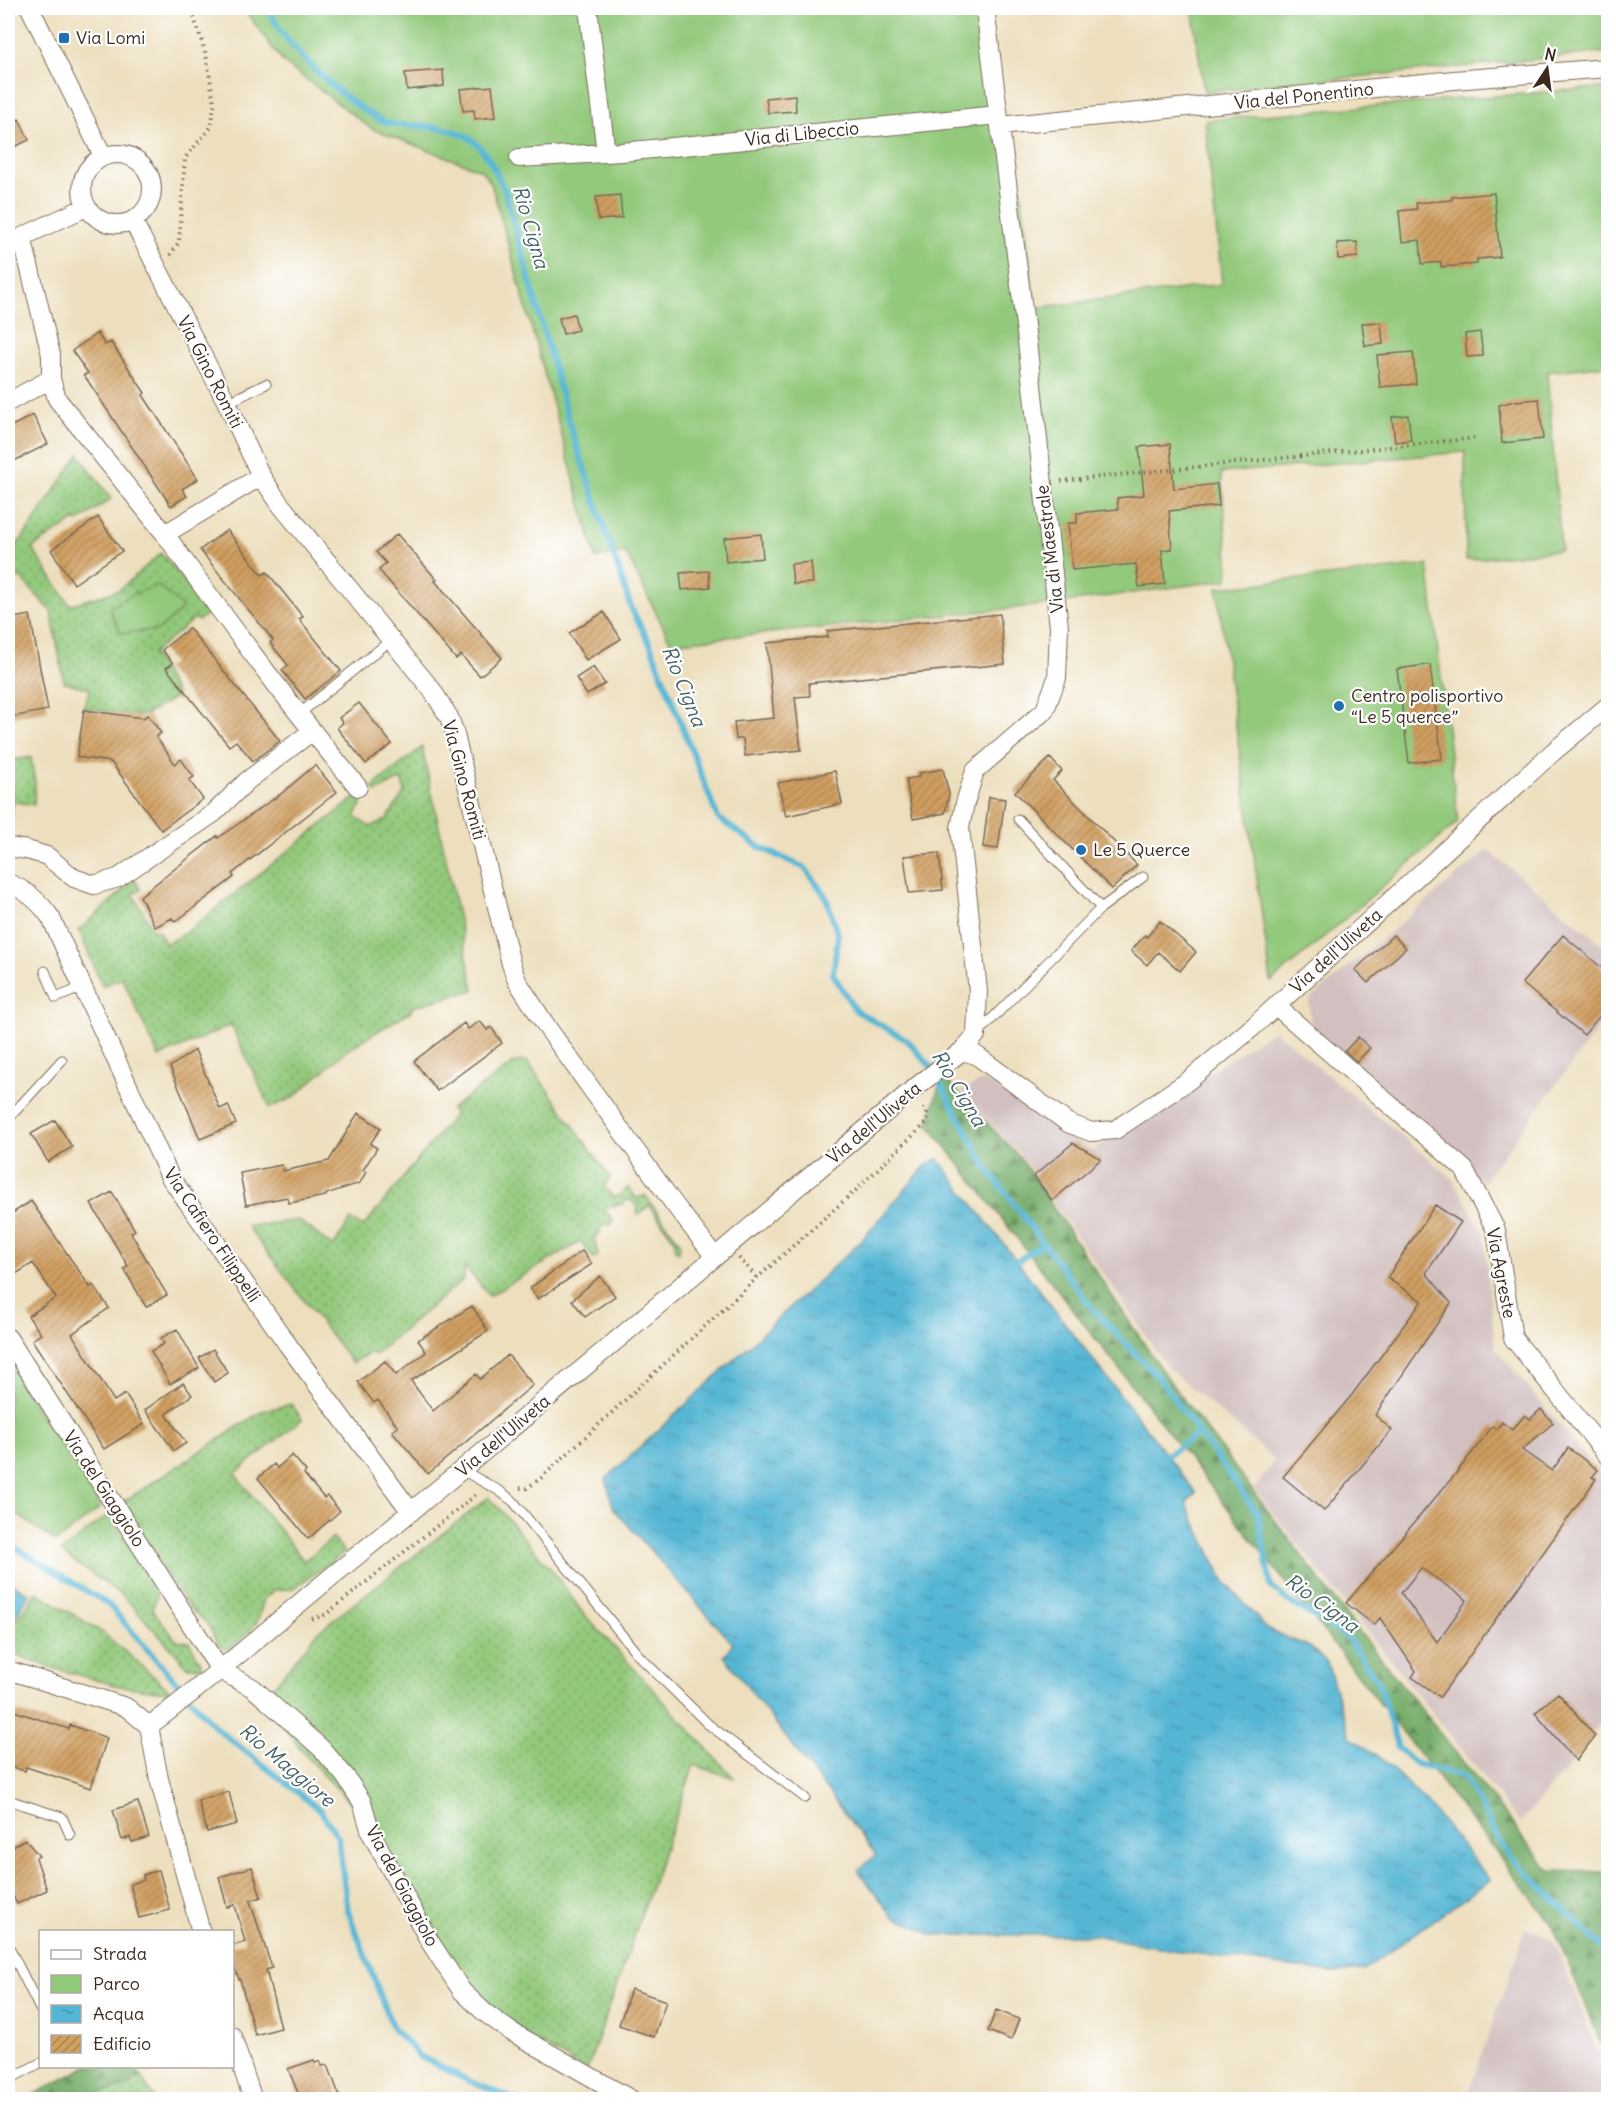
<svg xmlns="http://www.w3.org/2000/svg" width="1616" height="2107" font-family="Delius,sans-serif">
<style>
.industrial{fill:#d2bfbf}
.grass{fill:url(#grass-dots);stroke:#677a4c;stroke-width:1.5}
.forest{fill:url(#forest-firs);stroke:#586c44;stroke-width:1.5}
.green{fill:#93c97b;stroke:#677a4c;stroke-width:1.5}
.water{fill:url(#water-ripples);stroke:#487079;stroke-width:1.5}
.lines{fill:none;stroke-linecap:round;stroke-linejoin:round}
.stream{stroke:#55b6d4;stroke-width:6}
.building{fill:url(#building-hatch);fill-rule:evenodd}
.lane-casing{stroke:#796956;stroke-width:11}
.street-casing{stroke:#796956;stroke-width:20}
.path{stroke:#796956;stroke-width:4;stroke-dasharray:1.5 4.5;stroke-linecap:butt}
.lane{stroke:#fff;stroke-width:9}
.street{stroke:#fff;stroke-width:18}
.poi-dot{fill:#1f6fb2;stroke:#fff;stroke-width:2}
.labels{text-anchor:middle;stroke-width:4.5;stroke-linejoin:round;paint-order:stroke}
.poi-label{font-size:18px;fill:#3b2a1e;stroke:#fff;text-anchor:start}
.street-label{font-size:18px;fill:#3b2a1e;stroke:#fff}
.water-label{font-size:20px;font-style:italic;fill:#456267;stroke:#fff}
</style>
<defs>
<pattern id="grass-dots" width="8" height="8" patternUnits="userSpaceOnUse" patternTransform="scale(1.5)"><rect width="8" height="8" fill="#93c97b"/><path d="M2 2h.1M6 6h.1" fill="none" stroke="#79a364" stroke-width="1.8" stroke-linecap="round"/></pattern>
<pattern id="forest-firs" width="22" height="20" patternUnits="userSpaceOnUse" patternTransform="scale(1.5)"><rect width="22" height="20" fill="#76ad6b"/><path d="M5 1l3.5 6h-7zM16 11l3.5 6h-7z" fill="#628d57"/></pattern>
<pattern id="water-ripples" width="26" height="14" patternUnits="userSpaceOnUse" patternTransform="scale(1.5)"><rect width="26" height="14" fill="#55b6d4"/><path d="M2 4q2-2 4 0t4 0M15 11q2-2 4 0t4 0" fill="none" stroke="#4894ab"/></pattern>
<pattern id="building-hatch" width="6" height="6" patternUnits="userSpaceOnUse" patternTransform="scale(1.5)"><rect width="6" height="6" fill="#d09f60"/><path d="M-1 1l2-2M0 6l6-6M5 7l2-2" fill="none" stroke="#aa824f"/></pattern>
</defs>
<rect width="100%" height="100%" fill="#fff"/>
<filter id="ink" filterUnits="userSpaceOnUse"><feTurbulence type="fractalNoise" baseFrequency=".0167" numOctaves="2"/><feDisplacementMap in="SourceGraphic" scale="12" xChannelSelector="R" yChannelSelector="G"/><feConvolveMatrix kernelMatrix="1 2 1 2 8 2 1 2 1" color-interpolation-filters="sRGB"/></filter>
<filter id="wash" filterUnits="userSpaceOnUse"><feTurbulence type="fractalNoise" baseFrequency=".008" numOctaves="4" result="noise"/><feDisplacementMap in="SourceGraphic" scale="24" xChannelSelector="R" yChannelSelector="G"/><feGaussianBlur stdDeviation="1.35" result="paint"/><feColorMatrix in="noise" values="0 0 0 0 0 0 0 0 0 0 0 0 0 0 0 0 0 1.4 0 .05"/><feComposite in="paint" operator="in"/></filter>
<g filter="url(#wash)">
<rect width="100%" height="100%" fill="#eddfbe"/>
<path class="industrial" d="M1488 850 1608 949V1015L1483 1182 1311 1030 1309 1000Z
M1274 1030 1452 1178 1484 1234 1495 1348 1608 1483V1711L1571 1763 1520 1823 1254 1489 1275 1460 1168 1368 1023 1158 961 1091 984 1080 1092 1151Z
M1526 1928 1554 1940 1596 2049 1608 2055V2099H1466Z"/>
<path class="grass" d="M79 454 111 499 77 522 75 520 32 548 70 605 119 590 161 553 210 612 198 621 195 618 153 653 177 696 149 713 141 716 83 708 90 689 64 682 51 611 20 577 8 587V553L22 539Z
M422 747 474 990 412 1007 411 1011 347 1050 294 1097 270 1108 231 1025 159 1057 122 978 102 986 79 930 135 880 141 890 133 894 154 931 158 930 166 944 188 931 361 793 363 801 355 817 370 827 386 820 405 792 401 779 376 792 372 787Z
M31 757 35 783 34 805 14 802 8 818V761Z
M527 1061 610 1177 604 1186 614 1198 629 1187 637 1199 645 1195 680 1243 679 1252 675 1249V1241L649 1205 639 1215 637 1210V1206L629 1199 622 1204 606 1207 604 1210 613 1219 612 1225H602L599 1234 594 1238 598 1255 594 1259 580 1242 489 1296 465 1267 464 1279 374 1355 371 1352 352 1363 247 1226 299 1220 333 1247 351 1219 363 1227 455 1114 451 1109 515 1062Z
M291 1404 302 1419 235 1474 304 1561 333 1538 345 1552 292 1589 274 1590 264 1599 258 1620 252 1629 230 1650C213 1648 216 1634 207 1624 202 1618 195 1614 190 1608 165 1575 144 1538 120 1504L262 1411Z
M489 1497 556 1575 582 1612 734 1778 694 1765 587 2070 541 2045 481 2002 450 1958 359 1812 308 1758 262 1700 318 1632Z
M109 1514 159 1591 152 1609 176 1640 189 1642 203 1667H188L124 1597 61 1552Z
M36 1592 102 1632 173 1693 118 1686 50 1667 8 1652V1636Z
M140 2075 155 2099 59 2100 71 2091 101 2092 138 2079Z"/>
<path class="forest" d="M942 1075 1021 1159 1165 1375 1355 1626 1550 1871 1608 1872V2046L1600 2042 1552 1924 928 1124Z
M88 2066 134 2067 140 2075 131 2085 101 2092 71 2091 59 2099H25Z"/>
<path class="green" d="M243 8H979L996 142 1015 141 1035 308 1222 284 1205 120 1608 87V365L1547 372 1561 550 1466 560 1465 452 1221 473 1229 574 1226 580 1044 605 671 643 626 553 596 558 491 183 481 170 372 129 283 62Z
M1192 8H1608V52L1204 92Z
M1428 565 1458 822 1271 982 1217 588Z
M158 585 183 608 159 630 121 633 109 609 127 597Z
M8 1362 101 1507 56 1542 8 1508Z"/>
<path class="water" d="M938 1159 1196 1493 1186 1503 1223 1579 1267 1629 1310 1647 1327 1662 1350 1737 1380 1757 1427 1803 1490 1880 1364 1970 1332 1973 1172 1950 1094 1935H933L892 1916 858 1870 876 1855 724 1656 733 1644 613 1508 606 1479 860 1242 926 1165Z
M8 1581 29 1594 8 1631Z"/>
<g class="lines">
<path class="stream" d="M267 8C274 18 279 30 287 39 307 65 355 109 385 122 395 126 411 125 422 126 476 130 483 145 505 191L571 429 632 610 650 644 718 818 759 847 805 868 826 897 838 935 833 974 855 1010 908 1041 931 1067 987 1168 1092 1308 1159 1378 1258 1514 1271 1587 1287 1600 1347 1637 1379 1684 1398 1748 1416 1764 1464 1776 1506 1852 1608 1953
M1012 1265 1043 1243
M1160 1460 1199 1433
M8 1543 108 1604 216 1728 320 1810 338 1837 348 1911 393 2028 419 2056 469 2081 517 2100"/>
</g>
<g id="blocks">
<path class="building" d="M443 70 444 86 407 90 405 73Z
M492 86 496 117 475 119 474 110 463 111 460 89Z
M795 95 796 111 768 113 766 98Z
M19 119 29 140 8 150V124Z
M1494 193 1500 257 1477 259V264L1441 267V262L1422 264 1420 240 1402 242 1399 211 1417 209 1416 203 1452 200V197Z
M620 195 622 218 598 220 596 197Z
M1357 242 1358 257 1338 259 1337 243Z
M574 314 578 330 563 334 559 318Z
M1381 322 1383 344 1365 346 1362 323Z
M1480 332 1483 356 1467 357 1465 334Z
M97 333 105 345 111 342 145 393 143 395 198 479 182 489 187 496 171 506 84 375 88 373 72 351Z
M1413 352 1416 384 1380 387 1377 355Z
M1539 399 1543 439 1502 443 1499 405 1514 401Z
M33 415 48 444 8 464V428Z
M1408 415 1411 440 1395 442 1392 417Z
M1170 444 1174 489 1217 484 1219 506 1169 511 1172 549 1162 550 1165 584 1139 587 1136 564 1072 570 1068 523H1077V513L1118 509 1117 498 1144 495 1139 447Z
M98 517 122 551 74 584 51 550Z
M227 530 262 575 267 572 303 617 299 619 341 671 305 699 282 670 288 665 270 643 273 640 200 550Z
M397 534 437 580 435 581 502 658 480 676 461 655 456 659 379 570 386 563 376 552Z
M761 534 763 558 726 562 724 538Z
M811 562 813 583 793 584 791 564Z
M709 571 710 587 682 590 680 573Z
M604 612 621 639 586 660 569 633Z
M1000 614 1005 664 809 683 810 696 795 697 801 750 745 756 743 739H736L734 722 774 718 767 643 828 637 827 631Z
M30 615 48 710 11 717 8 701V619Z
M189 628 280 741 253 761 236 741 229 746 166 668 173 663 162 650Z
M1426 665H1430L1442 759 1409 763 1397 669Z
M593 667 605 684 587 695 576 678Z
M359 703 392 744 366 764 337 728 343 723 339 718Z
M84 710 143 718 148 715 161 733 156 737 175 764 181 759 194 777 189 780 203 799 161 830 111 762 77 757Z
M1050 758 1062 771 1053 780 1137 865 1112 889 1015 792Z
M315 765 337 792 232 874 234 877 175 922 172 918 155 927 140 896 217 836 218 838 282 793Z
M943 769 949 794 945 813 913 819 906 779 919 777 918 773Z
M835 771 842 804 786 816 778 783Z
M989 797 1005 799 998 849 983 847Z
M939 853 943 890 909 893 904 856Z
M1160 921 1196 952 1180 971 1158 952 1147 965 1131 951 1145 935 1147 937Z
M1393 935 1406 948 1368 983 1355 970Z
M1563 935 1608 973V1006L1584 1035 1522 983Z
M480 1021 487 1030 491 1027 502 1043 437 1091 414 1061 464 1023 468 1029Z
M1358 1037 1370 1048 1357 1062 1345 1051Z
M195 1050 220 1109 228 1105 236 1124 200 1139 170 1067Z
M358 1113 381 1128 370 1144 377 1148 363 1170 366 1172 360 1183 326 1194V1196L289 1203 288 1197 246 1205 240 1173 282 1165 283 1171 329 1161Z
M55 1120 72 1147 48 1162 31 1134Z
M1073 1143 1101 1159 1052 1201 1034 1176Z
M112 1192 135 1230 131 1233 167 1295 146 1307 124 1269 128 1266 91 1204Z
M31 1201 90 1287 93 1285 109 1308 72 1334 114 1401 125 1394 144 1424 104 1449 32 1340 41 1334 28 1316 56 1298 33 1263 8 1279V1216Z
M1435 1205 1461 1222 1426 1273 1451 1303 1375 1415 1392 1430 1324 1511 1283 1477 1351 1396 1422 1301 1387 1278Z
M582 1251 592 1264 538 1299 530 1288Z
M600 1276 615 1296 585 1317 572 1300Z
M472 1306 488 1331 411 1381 433 1411 476 1374 480 1379 508 1355 533 1385 428 1474 392 1431 398 1427 378 1400 374 1403 358 1382 385 1361 396 1375 426 1352 418 1340Z
M177 1329 199 1368 170 1384 151 1351 164 1344 161 1338Z
M213 1349 228 1373 214 1382 199 1358Z
M183 1383 192 1395 166 1414 186 1443 174 1451 145 1410Z
M1541 1409 1553 1423 1522 1450 1552 1471 1568 1448 1598 1470 1592 1477 1596 1479 1440 1697 1412 1677 1416 1671 1380 1618 1374 1625 1346 1603 1457 1472 1493 1426 1497 1429 1502 1422 1512 1430 1525 1415 1530 1419ZM1421 1568 1467 1600 1437 1642 1401 1593Z
M292 1455 306 1471 304 1474 324 1498 327 1496 340 1511 308 1539 258 1478 274 1464 277 1468Z
M1558 1693 1595 1736 1576 1761 1535 1713Z
M8 1709 69 1729 70 1725 107 1738 91 1788 26 1767 25 1771 8 1766Z
M229 1792 237 1824 207 1832 198 1800Z
M138 1802 149 1837 132 1842 130 1837 122 1840 113 1810Z
M25 1839 39 1856 36 1858 47 1890 17 1904 8 1886V1850Z
M252 1867 261 1897 250 1901 272 1968 266 1970 281 2028 255 2035 240 1979H239L232 1961V1946L245 1942 235 1905 227 1907 219 1877Z
M159 1870 170 1910 139 1918 130 1884 144 1880 143 1875Z
M631 1989 666 2001 654 2037 619 2025Z
M996 2010 1019 2019 1011 2040 988 2031Z
M314 2060 315 2063 320 2061 322 2066 328 2065 341 2100H301L288 2069Z"/>
</g>
</g>
<g filter="url(#ink)">
<use href="#blocks" fill-opacity="0" stroke="#796956" stroke-width="1.5"/>
<g class="lines">
<g class="lane-casing">
<path id="lane" d="M227 403 266 384
M298 715 391 640
M1101 908 1143 877
M45 971 56 998 83 987
M978 1033 1101 908 1018 819
M8 1119 62 1060
M462 1470 498 1490 513 1501 639 1656 708 1724 805 1798
M8 1800 62 1817 70 1835
M8 1945 40 2009
M8 2080 40 2063"/>
</g>
<g class="street-casing">
<path id="street" d="M30 8 103 156
M588 8 606 153
M1000 126 1454 80 1608 68
M82 189a35 35 0 1 1 70 0a35 35 0 1 1-70 0Z
M519 158 622 152 998 115
M133 221 227 403 261 476 280 504 432 690 449 717 454 731 511 964 517 981 549 1030 674 1204 715 1257
M22 237 51 355V379L57 399 165 534
M8 247 22 237 86 207
M8 402 51 379
M261 476 165 534C227 621 290 706 358 787
M8 847 27 850 47 856 74 878 94 885 118 878 214 813 247 781 311 732
M8 883C26 890 40 902 51 918L170 1177 288 1345 411 1512
M1276 1006 1464 1169 1496 1230 1513 1338 1608 1456
M962 1051 976 1035 978 991 960 828 965 803 975 771 1045 710 1057 678 1059 627 1027 341 985 8
M8 1338 220 1670 253 1688 321 1748 345 1776 362 1802 371 1833 430 1942 462 1991 484 2012 510 2031 632 2100
M8 1670 126 1707 149 1726 159 1779 201 1932
M149 1726C216 1676 278 1620 342 1568 535 1411 723 1250 912 1090L962 1051 976 1055 1068 1123 1091 1132 1115 1130 1188 1081 1254 1026 1553 752 1608 706
M232 2036 253 2100"/>
</g>
<path class="path" d="M170 255 179 242 185 158 212 126 214 103 206 54 191 8
M1061 481 1476 438
M739 1258 757 1278
M520 1488H527L541 1478 757 1278 856 1190 928 1121 927 1112 921 1104
M312 1619 325 1615 477 1494"/>
<use href="#lane" class="lane"/>
<use href="#street" class="street"/>
</g>
</g>
<g class="poi-dot">
<rect x="58" y="32" width="12" height="12" rx="3"/>
<circle cx="1339" cy="706" r="6"/>
<circle cx="1081" cy="850" r="6"/>
</g>
<g class="labels">
<g class="poi-label">
<text x="76" y="44">Via Lomi</text>
<text x="1351" y="702">Centro polisportivo<tspan x="1351" dy="21">“Le 5 querce”</tspan></text>
<text x="1093" y="856">Le 5 Querce</text>
</g>
<g class="street-label">
<text transform="translate(1304 96) rotate(-6)" y="6">Via del Ponentino</text>
<text transform="translate(802 134) rotate(-6)" y="6">Via di Libeccio</text>
<text transform="translate(210 372) rotate(63)" y="6">Via Gino Romiti</text>
<text transform="translate(1050 549) rotate(-97)" y="6">Via di Maestrale</text>
<text transform="translate(464 780) rotate(75)" y="6">Via Gino Romiti</text>
<text transform="translate(1336 951) rotate(-42)" y="6">Via dell'Uliveta</text>
<text transform="translate(874 1123) rotate(-40)" y="6">Via dell'Uliveta</text>
<text transform="translate(212 1235) rotate(56)" y="6">Via Cafiero Filippelli</text>
<text transform="translate(1501 1273) rotate(79)" y="6">Via Agreste</text>
<text transform="translate(503 1436) rotate(-40)" y="6">Via dell'Uliveta</text>
<text transform="translate(104 1489) rotate(57)" y="6">Via del Giaggiolo</text>
<text transform="translate(402 1886) rotate(62)" y="6">Via del Giaggiolo</text>
</g>
<g class="water-label">
<text transform="translate(531 227) rotate(74)" y="7">Rio Cigna</text>
<text transform="translate(684 686) rotate(68)" y="7">Rio Cigna</text>
<text transform="translate(959 1088) rotate(59)" y="7">Rio Cigna</text>
<text transform="translate(1322 1603) rotate(36)" y="7">Rio Cigna</text>
<text transform="translate(287 1765) rotate(40)" y="7">Rio Maggiore</text>
</g>
</g>
<rect width="1616" height="2107" fill="none" stroke="#fff" stroke-width="30"/>
<rect x="39" y="1930" width="195" height="138" fill="#ffffff" stroke="#b1aaa5" stroke-width="1.5"/>
<rect x="51" y="1950" width="30" height="9" fill="#ffffff" stroke="#b1aaa5" stroke-width="1.5"/>
<text x="93" y="1960" font-size="18" fill="#3b2a1e">Strada</text>
<rect x="51" y="1975" width="30" height="18" fill="#93c97b" stroke="#b1aaa5" stroke-width="1.5"/>
<text x="93" y="1990" font-size="18" fill="#3b2a1e">Parco</text>
<rect x="51" y="2005" width="30" height="18" fill="url(#water-ripples)" stroke="#b1aaa5" stroke-width="1.5"/>
<text x="93" y="2020" font-size="18" fill="#3b2a1e">Acqua</text>
<rect x="51" y="2035" width="30" height="18" fill="url(#building-hatch)" stroke="#b1aaa5" stroke-width="1.5"/>
<text x="93" y="2050" font-size="18" fill="#3b2a1e">Edificio</text>
<g transform="translate(1547 69) rotate(13)" stroke="#ffffff" stroke-width="4.5" paint-order="stroke">
<path d="M0-4.5L10 22L0 15L-10 22Z" fill="#3b2a1e"/>
<text y="-9" font-size="16" font-weight="bold" text-anchor="middle" fill="#3b2a1e">N</text>
</g>
</svg>
